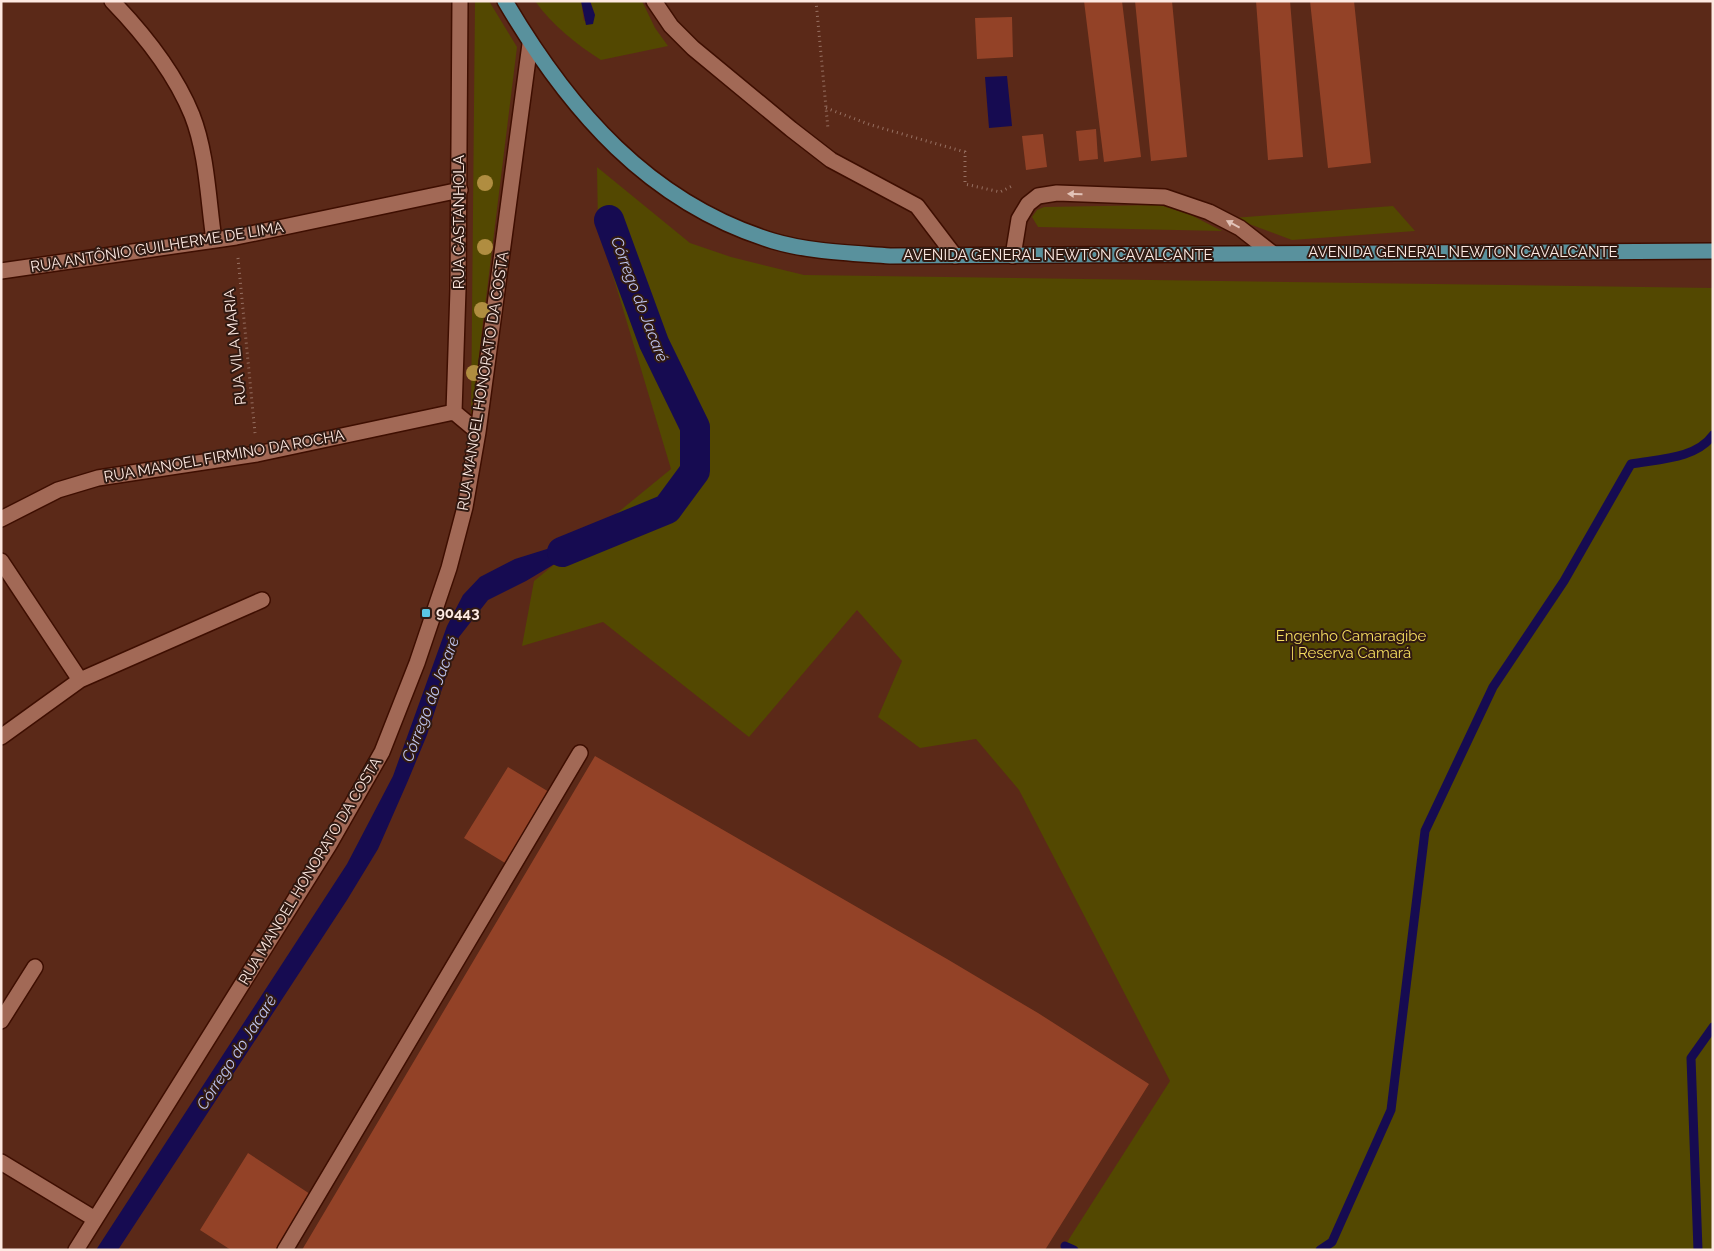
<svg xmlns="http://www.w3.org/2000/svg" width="1714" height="1251" font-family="Raleway,sans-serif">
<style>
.green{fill:#534801}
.water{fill:#160b51}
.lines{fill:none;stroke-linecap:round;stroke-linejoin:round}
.stream{stroke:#160b51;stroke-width:9}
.canal{stroke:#160b51;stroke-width:30}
.building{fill:#934227}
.minor-casing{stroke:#3e0e00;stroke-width:18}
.major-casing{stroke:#3e0e00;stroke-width:18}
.path{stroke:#977163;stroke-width:3;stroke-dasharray:1 4;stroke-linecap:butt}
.minor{stroke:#a26956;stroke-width:15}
.major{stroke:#59919d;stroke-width:15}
.tree{fill:#b08d40}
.oneway{fill:#e2c3b8}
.poi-dot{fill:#5ac8e6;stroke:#311a12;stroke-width:2}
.labels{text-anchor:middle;stroke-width:4;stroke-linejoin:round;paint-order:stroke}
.street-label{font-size:15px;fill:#fde9e2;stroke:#311a12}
.poi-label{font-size:15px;font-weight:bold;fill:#fde9e2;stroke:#311a12;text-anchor:start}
.park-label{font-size:15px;fill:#f6de60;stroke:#311a12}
.water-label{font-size:16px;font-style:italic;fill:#bfc5ee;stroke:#311a12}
</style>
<rect width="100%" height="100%" fill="#5b2918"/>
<path class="green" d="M475 1H489L517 47 471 420Z
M535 1H581L584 21 595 15 590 1H642L655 28 668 46 601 60C577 45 551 24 535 1Z
M597 167 690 243 731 257 804 275 1713 288V1250H1062L1170 1081 1019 790 976 739 920 748 878 717 902 661 857 610 749 737 603 622 522 646 534 581 671 469 598 226Z
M1160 205 1191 215 1222 231 1038 227 1032 217 1037 210 1044 207Z
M1393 206 1415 231 1292 240 1233 218Z"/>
<path class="water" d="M581 1H590L595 15 593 24 586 25Z
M1007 76 1012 126 989 128 985 77Z
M600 537 526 581 488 600 459 637 427 735 407 783 378 849 347 900 118 1250H96L347 864 393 776 447 626 463 595 480 577 515 559 563 544Z"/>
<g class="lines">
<path class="stream" d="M1065 1246 1074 1250
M1320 1250 1332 1242 1391 1110 1425 831 1493 687 1564 581 1631 464C1658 459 1696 459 1713 435
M1698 1250 1691 1058 1713 1027"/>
<path class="canal" d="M562 552 667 509 695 471V427L654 343 609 220"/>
</g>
<path class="building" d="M1084 1H1122L1141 157 1104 162Z
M1135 1H1172L1187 157 1151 161Z
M1256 1H1290L1303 157 1268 160Z
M1310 1H1354L1371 163 1328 168Z
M1012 17 1013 57 977 59 975 18Z
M1096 129 1098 159 1079 161 1076 131Z
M1043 134 1047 167 1026 170 1022 136Z
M595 756 947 959 1038 1013 1149 1084 1045 1250H302Z
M508 767 554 795 510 866 464 838Z
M248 1153 313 1196 280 1250H231L200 1230Z"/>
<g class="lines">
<g class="minor-casing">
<path id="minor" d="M112 1C143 33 175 73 192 115 207 153 208 199 214 240
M654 1 671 26 693 48 791 129 831 160 917 206 955 256
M1013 256 1019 219 1028 204 1038 196 1057 193 1165 197 1209 212 1240 228 1272 253
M1 271 236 237 460 190
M454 412 458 289 460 1
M454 412 478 432
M1 519 58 490 98 478 257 454 454 412
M1 561 80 680
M1 737 80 680 262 600
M1 1021 35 967
M1 1162 95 1219
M76 1250 329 845 382 752 417 663 449 568 465 507 478 432 530 44
M285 1250 580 753"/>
</g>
<g class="major-casing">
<path id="major" d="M505 1C569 110 649 203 773 241 810 252 852 253 890 256L1713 251"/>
</g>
<path class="path" d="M816 1 828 129
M826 108 871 125 965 152V184L1000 192 1012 186
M238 258 255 433"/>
<use href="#minor" class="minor"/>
<use href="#major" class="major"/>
</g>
<g class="tree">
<circle cx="485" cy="183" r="8"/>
<circle cx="485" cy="247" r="8"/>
<circle cx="482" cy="310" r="8"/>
<circle cx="474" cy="373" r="8"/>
</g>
<defs><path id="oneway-solid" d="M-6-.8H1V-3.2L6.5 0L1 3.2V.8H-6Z" transform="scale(1.25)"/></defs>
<g class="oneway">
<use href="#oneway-solid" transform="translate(1075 194) rotate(-178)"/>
<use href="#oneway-solid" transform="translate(1233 224) rotate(-152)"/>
</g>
<rect class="poi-dot" x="421" y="608" width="10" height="10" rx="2.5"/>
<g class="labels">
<g class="street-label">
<text transform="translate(459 222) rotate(-90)" y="5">RUA CASTANHOLA</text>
<text transform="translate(157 247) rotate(-9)" y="5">RUA ANTÔNIO GUILHERME DE LIMA</text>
<text x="1463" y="257">AVENIDA GENERAL NEWTON CAVALCANTE</text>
<text x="1058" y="260">AVENIDA GENERAL NEWTON CAVALCANTE</text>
<text transform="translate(235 347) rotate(-96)" y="5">RUA VILA MARIA</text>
<text transform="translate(483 381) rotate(-81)" y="5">RUA MANOEL HONORATO DA COSTA</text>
<text transform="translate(224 456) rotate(-10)" y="5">RUA MANOEL FIRMINO DA ROCHA</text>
<text transform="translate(310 871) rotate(-59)" y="5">RUA MANOEL HONORATO DA COSTA</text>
</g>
<g class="poi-label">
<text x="436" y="618">90443</text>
</g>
<g class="park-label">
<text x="1351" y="641">Engenho Camaragibe<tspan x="1351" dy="17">| Reserva Camará</tspan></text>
</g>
<g class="water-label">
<text transform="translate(640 299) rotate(69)" y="6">Córrego do Jacaré</text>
<text transform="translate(430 699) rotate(-69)" y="6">Córrego do Jacaré</text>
<text transform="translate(236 1052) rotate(-57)" y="6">Córrego do Jacaré</text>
</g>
</g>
<rect width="1714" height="1251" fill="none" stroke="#fde9e2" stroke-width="5"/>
</svg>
